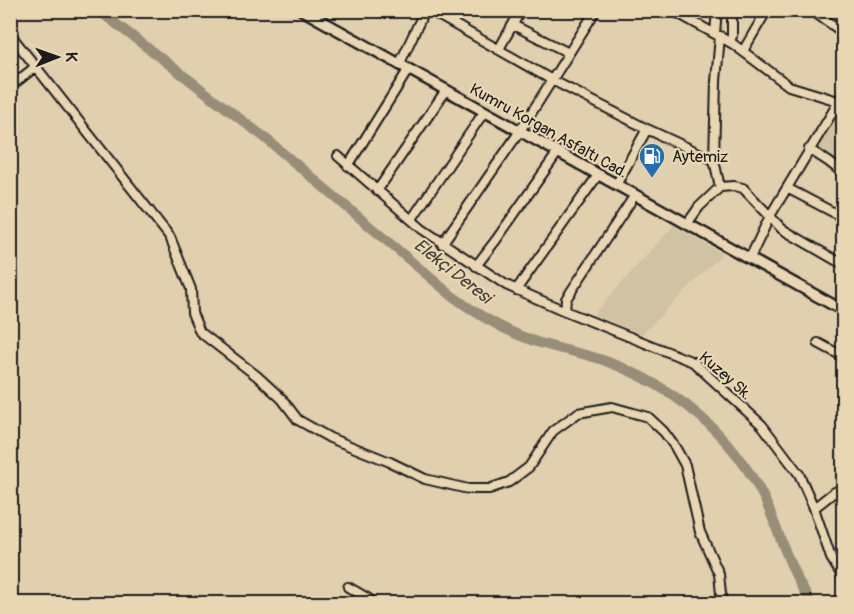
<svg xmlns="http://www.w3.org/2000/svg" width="854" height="614" font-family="Pangolin,sans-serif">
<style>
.built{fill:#d1c2a3}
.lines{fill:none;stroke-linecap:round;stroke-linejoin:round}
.river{stroke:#988d78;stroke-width:10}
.minor-casing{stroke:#1c1c1c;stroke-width:12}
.major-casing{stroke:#1c1c1c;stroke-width:14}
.minor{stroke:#e9d7b4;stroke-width:8}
.major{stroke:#e9d7b4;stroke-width:9}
.labels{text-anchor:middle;stroke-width:4.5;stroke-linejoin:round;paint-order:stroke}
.street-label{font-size:16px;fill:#1c1c1c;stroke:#e9d7b4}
.poi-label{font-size:16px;fill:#1c1c1c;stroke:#e9d7b4;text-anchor:start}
.water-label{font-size:18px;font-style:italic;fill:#47443c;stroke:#e9d7b4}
</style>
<rect width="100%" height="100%" fill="#e1d0ae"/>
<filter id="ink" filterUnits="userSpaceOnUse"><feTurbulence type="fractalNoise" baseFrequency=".0167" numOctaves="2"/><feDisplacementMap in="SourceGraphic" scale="12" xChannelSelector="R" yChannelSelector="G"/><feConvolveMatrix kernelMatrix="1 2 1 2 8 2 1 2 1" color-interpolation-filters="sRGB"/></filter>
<g filter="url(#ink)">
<path class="built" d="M838 112 843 115V171L815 147Z
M674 225 722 254 642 334 593 315Z"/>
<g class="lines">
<path class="river" d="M98 10 264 137 451 295C480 317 511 335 547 345 567 351 588 354 608 362 654 379 695 407 727 443 746 465 762 490 772 517 784 547 793 576 812 604"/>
<g class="minor-casing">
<path id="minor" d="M429 10 552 80 647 129 714 160 720 187
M672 10 733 44 789 86 838 101 844 105
M811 10 844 33
M513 25 569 53
M841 32 843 10
M715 33 717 10
M10 34 170 237 191 289 192 313 200 332 257 376 282 399 298 420 330 438 390 462 425 479 468 489H489L509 482 529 467 553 431 578 413 612 407 648 417 664 432 675 447 685 465 700 532 719 574 722 604
M730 42 732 36V10
M499 49 521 10
M743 51 767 10
M399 65 425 10
M10 87 35 67
M809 149 829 162 844 174
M338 156 422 229 506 285 565 311 693 362 762 425 799 474 814 508 831 558 844 579
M714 160 716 81 720 36
M348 166 408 70
M616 185 647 129
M787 188 844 218
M377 191 446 90
M412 219 484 112
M687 224 699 207 720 187 734 186 743 188 782 229 844 265
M442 244 520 131 596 10
M750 258 770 216 844 93
M476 266 496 240 558 152
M516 290 598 175
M565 311 566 299 635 195
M818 343 844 357
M814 508 833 493 844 488
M348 587 369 599 372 604"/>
</g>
<g class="major-casing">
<path id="major" d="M302 10 844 311"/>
</g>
<use href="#minor" class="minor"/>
<use href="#major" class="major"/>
</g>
</g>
<defs>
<g id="fuel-pin" transform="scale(1.35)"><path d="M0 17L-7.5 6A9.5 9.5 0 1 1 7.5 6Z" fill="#1f6fb2" stroke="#e9d7b4"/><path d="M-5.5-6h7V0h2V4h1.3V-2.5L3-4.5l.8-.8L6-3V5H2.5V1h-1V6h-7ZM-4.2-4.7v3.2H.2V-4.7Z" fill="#fff"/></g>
</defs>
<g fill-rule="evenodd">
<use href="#fuel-pin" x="652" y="156"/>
</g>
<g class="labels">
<g class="street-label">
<text transform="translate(549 130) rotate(29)" y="6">Kumru Korgan Asfaltı Cad.</text>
<text transform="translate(726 375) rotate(41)" y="6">Kuzey Sk.</text>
</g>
<g class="poi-label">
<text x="672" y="162">Aytemiz</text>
</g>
<g class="water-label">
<text transform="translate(453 271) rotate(38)" y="6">Elekçi Deresi</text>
</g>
</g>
<rect width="854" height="614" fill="none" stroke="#e9d7b4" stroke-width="36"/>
<rect x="18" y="18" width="818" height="578" fill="none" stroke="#1c1c1c" stroke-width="2" filter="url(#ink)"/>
<g transform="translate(57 57) rotate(89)" stroke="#e9d7b4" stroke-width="4.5" paint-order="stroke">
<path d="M0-4.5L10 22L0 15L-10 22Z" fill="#1c1c1c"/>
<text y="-9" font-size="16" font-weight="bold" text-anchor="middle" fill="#1c1c1c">K</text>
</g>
</svg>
